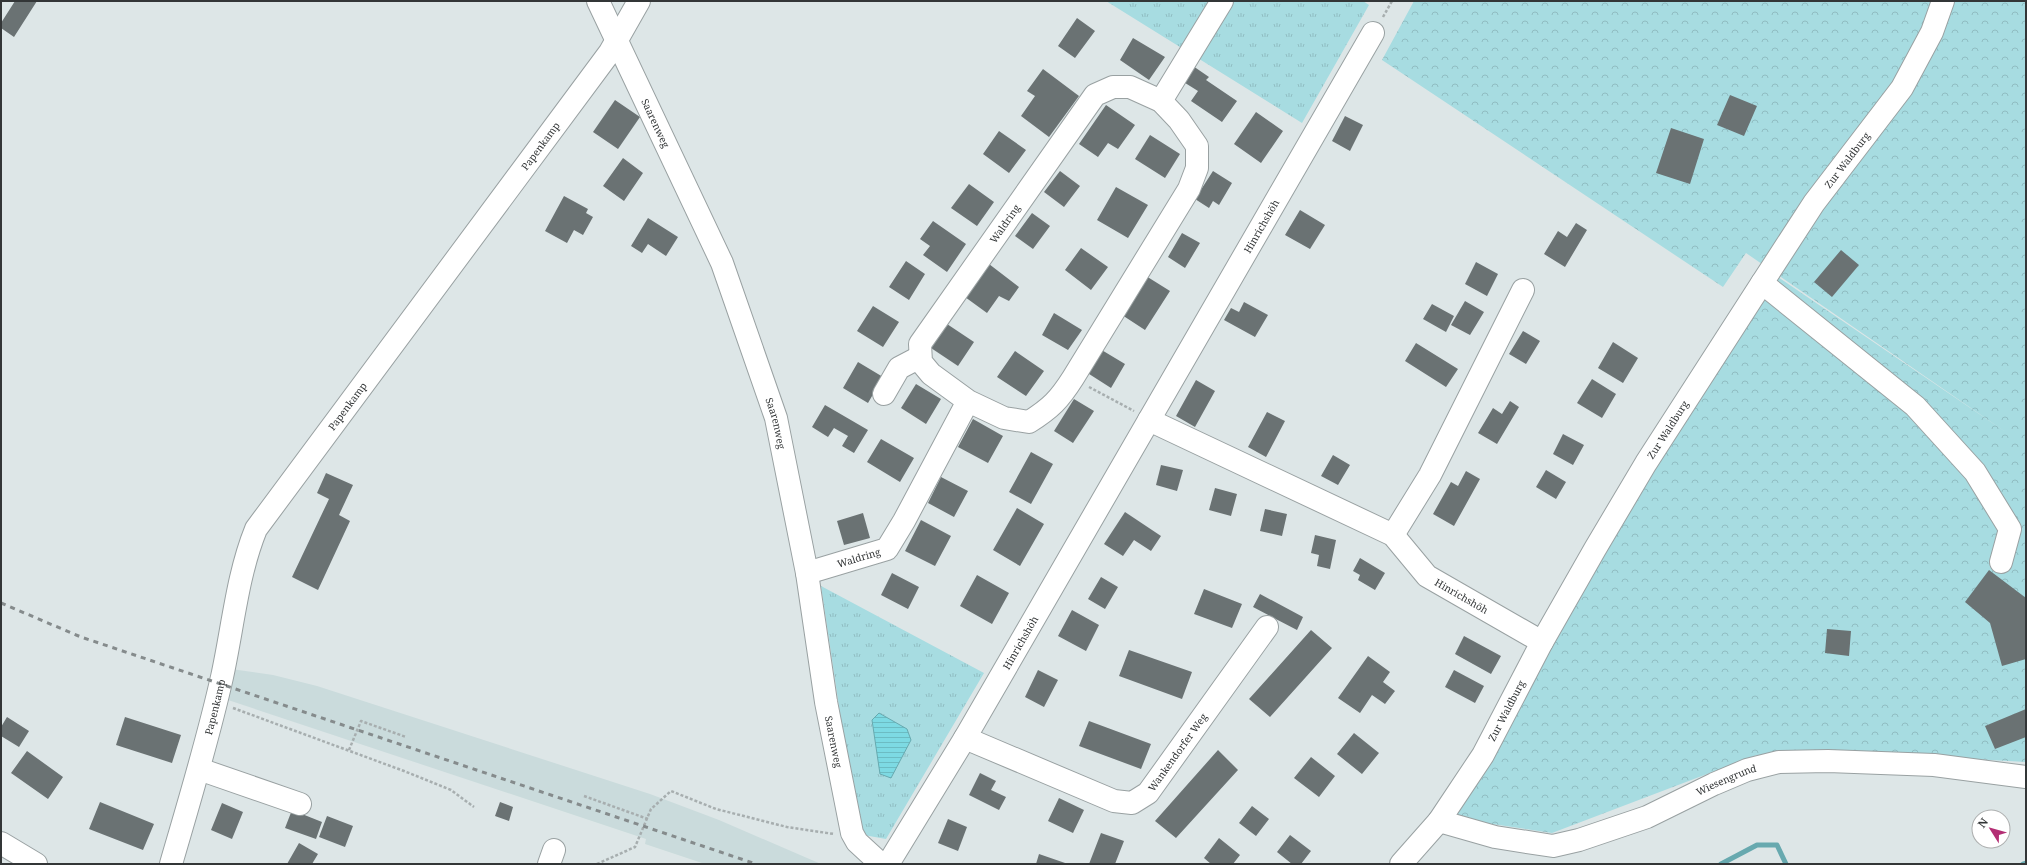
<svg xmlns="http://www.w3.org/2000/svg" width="2027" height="865" font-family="'Noto Serif',serif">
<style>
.built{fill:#cadbdc}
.grass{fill:url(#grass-tufts)}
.forest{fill:url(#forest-crowns)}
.water{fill:url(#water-rules);stroke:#67a9af}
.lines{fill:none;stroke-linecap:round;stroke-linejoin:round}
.stream{stroke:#67a9af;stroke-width:5}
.building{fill:#6a7273}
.minor-casing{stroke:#99a1a2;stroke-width:24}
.major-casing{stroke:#99a1a2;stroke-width:24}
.path{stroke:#a7aeaf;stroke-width:2.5;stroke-dasharray:3 2;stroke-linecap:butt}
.minor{stroke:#fff;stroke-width:22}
.major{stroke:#fff;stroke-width:22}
.rail{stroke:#858b8c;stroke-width:3;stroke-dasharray:5 5;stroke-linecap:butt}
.labels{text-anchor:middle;stroke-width:4;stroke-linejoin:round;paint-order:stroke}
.street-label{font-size:10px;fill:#333637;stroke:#fff}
</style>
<defs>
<pattern id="grass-tufts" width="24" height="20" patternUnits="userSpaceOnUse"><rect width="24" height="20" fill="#a7dce1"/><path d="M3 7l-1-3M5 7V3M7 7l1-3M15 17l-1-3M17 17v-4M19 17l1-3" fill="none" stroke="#90bdc2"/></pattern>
<pattern id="forest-crowns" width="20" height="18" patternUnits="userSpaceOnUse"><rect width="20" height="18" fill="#a7dce1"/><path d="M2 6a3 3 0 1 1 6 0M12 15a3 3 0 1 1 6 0" fill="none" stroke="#90bdc2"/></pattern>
<pattern id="water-rules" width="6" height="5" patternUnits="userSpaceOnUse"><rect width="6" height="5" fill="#7ddae3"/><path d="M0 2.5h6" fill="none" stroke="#6cbcc3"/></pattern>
</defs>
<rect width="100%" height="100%" fill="#dde6e7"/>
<path class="built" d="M231 669 273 675 317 686 650 794 719 820 821 864H705L645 844 646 839 225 699Z"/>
<path class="grass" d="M1106 1H1363L1369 5 1302 123Z
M821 586 984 673 886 839 858 834Z"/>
<path class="forest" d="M1414 1H2026V762L1955 758 1757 755 1552 833 1452 818 1601 551 1775 275 2010 435 1746 253 1723 287 1382 60Z"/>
<path class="water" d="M879 713 907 729 911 740 891 778 880 774 872 720Z"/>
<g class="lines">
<path class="stream" d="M1721 864 1757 845H1777L1786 864
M2023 864 2026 863"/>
</g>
<path class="building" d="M15 1H37L14 37 1 28V23Z
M1077 18 1095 31 1075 58 1058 46Z
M1133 38 1165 57 1149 80 1120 60Z
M1193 66 1209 77 1206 80 1237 101 1222 122 1191 101 1198 91 1182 81Z
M1043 69 1079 96 1049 137 1021 116 1035 96 1027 91Z
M1730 95 1757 106 1744 136 1717 125Z
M615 100 640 117 618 149 593 132Z
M1106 105 1135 125 1118 149 1108 143 1098 157 1079 144Z
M1256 112 1283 131 1261 163 1234 144Z
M1345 116 1363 125 1350 151 1332 141Z
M1671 128 1704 139 1690 184 1656 173Z
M999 131 1026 150 1009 173 983 154Z
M1150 135 1180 154 1165 178 1135 159Z
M623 158 643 173 624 201 603 186Z
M1060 171 1080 186 1064 207 1044 192Z
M1213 171 1232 183 1219 205 1213 201 1209 208 1195 199Z
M969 184 994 202 977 226 951 208Z
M1116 187 1148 205 1128 238 1097 220Z
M564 196 588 209 586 213 593 217 583 235 574 230 567 243 545 231Z
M1300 210 1325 225 1310 249 1285 235Z
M1032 213 1050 226 1033 249 1015 236Z
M648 218 678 237 666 256 648 244 642 253 631 246Z
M933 221 966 244 947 272 923 255 930 246 920 239Z
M1576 223 1587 230 1565 267 1544 254 1558 231 1567 237Z
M1182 233 1200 243 1185 268 1168 257Z
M1081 248 1108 267 1091 290 1065 270Z
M1841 250 1859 265 1832 297 1814 282Z
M906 261 925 274 909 300 889 287Z
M1476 262 1498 274 1487 296 1465 284Z
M989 264 1019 287 1009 301 999 296 987 313 965 297Z
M1146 276 1170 291 1145 330 1122 315Z
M1465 301 1484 312 1470 335 1451 325Z
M1244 302 1268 315 1255 337 1224 320 1231 308 1239 312Z
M1432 304 1454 316 1446 332 1423 319Z
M873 306 899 322 883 347 857 331Z
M1054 313 1082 330 1068 350 1042 335Z
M947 324 974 342 958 366 931 348Z
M1523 331 1540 341 1526 364 1509 354Z
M1613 342 1638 358 1623 383 1598 368Z
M1416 343 1458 369 1446 387 1405 361Z
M1100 349 1125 364 1111 388 1086 372Z
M1015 351 1044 371 1026 396 997 377Z
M858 362 883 377 868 403 843 388Z
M1592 379 1616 394 1602 418 1577 403Z
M1196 380 1215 391 1195 427 1176 416Z
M916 384 941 399 926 424 901 408Z
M1074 399 1094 411 1073 443 1054 431Z
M1510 401 1519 407 1497 444 1478 433 1493 408 1502 414Z
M825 405 868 430 854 453 842 446 848 436 834 428 828 437 812 427Z
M1267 412 1285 421 1266 457 1248 447Z
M973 419 1003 436 988 463 958 447Z
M1563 434 1584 445 1573 465 1553 454Z
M881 439 914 458 900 482 867 462Z
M1031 452 1053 464 1031 504 1009 492Z
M1333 455 1350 465 1338 485 1321 476Z
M1161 465 1183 470 1177 491 1156 485Z
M1546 470 1566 482 1556 499 1536 487Z
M1466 471 1480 479 1454 526 1433 514 1451 482 1458 486Z
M326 473 353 485 339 515 350 521 318 590 292 577 329 499 317 493Z
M941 477 968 491 954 517 928 503Z
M1215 488 1237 494 1231 516 1209 510Z
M1017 508 1044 524 1020 566 993 550Z
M1265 509 1287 514 1282 536 1260 531Z
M1125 512 1161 536 1151 551 1134 540 1123 556 1104 544Z
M863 513 870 538 844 545 837 521Z
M921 520 951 536 935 566 905 551Z
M1315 535 1336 540 1330 569 1317 566 1319 555 1311 553Z
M1360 558 1385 573 1375 590 1358 580 1360 575 1353 571Z
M1989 570 2026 598V659L2002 666 1990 623 1965 602Z
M892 573 919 587 908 609 881 595Z
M977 575 1009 593 992 624 960 606Z
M1101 577 1118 587 1105 609 1088 599Z
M1204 589 1242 604 1232 628 1194 614Z
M1260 594 1303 617 1297 630 1253 607Z
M1072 610 1099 625 1086 651 1058 636Z
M1827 629 1851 631 1849 656 1825 653Z
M1311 630 1332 648 1270 717 1249 699Z
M1464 636 1501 656 1491 674 1455 654Z
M1129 650 1192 672 1182 699 1119 676Z
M1368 656 1390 672 1383 682 1395 691 1385 704 1372 695 1360 713 1338 698Z
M1038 670 1058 680 1044 707 1025 697Z
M1454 670 1484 686 1475 703 1445 687Z
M2026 709V737L1995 749 1985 726Z
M7 717 29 731 19 747 1 736V727Z
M125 717 181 735 172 763 116 745Z
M1089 721 1151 744 1141 769 1079 746Z
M1354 733 1379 753 1362 774 1337 754Z
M1218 750 1238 770 1176 838 1155 821Z
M27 751 63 777 48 799 11 773Z
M1311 757 1335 776 1319 797 1294 778Z
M980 773 996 781 991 790 1006 797 999 810 969 795Z
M1059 798 1084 810 1073 833 1048 821Z
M100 802 154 824 143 850 89 829Z
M500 802 513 807 509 821 495 816Z
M222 803 243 812 232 839 211 830Z
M1252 806 1269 819 1256 836 1239 823Z
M292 810 322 822 316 839 285 828Z
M327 816 353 826 345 847 319 837Z
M948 819 967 827 958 851 938 843Z
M1101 833 1124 841 1115 864H1089Z
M1290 835 1311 851 1301 864H1292L1277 852Z
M1219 838 1240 855 1233 864H1211L1204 858Z
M299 843 318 854 312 864H287Z
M1039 854 1068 864H1036Z"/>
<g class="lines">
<g class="minor-casing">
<g id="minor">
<path id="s1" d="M598 1 722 263 776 418 807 573 826 702 852 833 857 842 881 864"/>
<path d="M1161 101 1222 1"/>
<path d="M1762 283 1915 406 1975 472 2010 529 2001 562"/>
<path d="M884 394 899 368 920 357"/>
<path id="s2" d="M1149 420 1393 535 1427 576 1542 642"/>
<path d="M1393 535 1430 475 1523 290"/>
<path id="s3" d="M807 573 887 549 904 521 968 401 931 374 921 362 920 344 1095 95 1113 87H1130L1161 101 1179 120 1197 146V168L1189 189 1073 378C1059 400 1051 408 1029 422L1004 418 968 401"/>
<path id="s4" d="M965 738 1114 801 1132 803 1148 793 1267 627"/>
<path d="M199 769 300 804"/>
<path id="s5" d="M1439 821 1495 837 1553 846 1579 840 1647 817 1714 784 1747 770 1779 762 1828 761 1934 765 2026 777"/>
<path id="s6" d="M171 864C189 802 208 740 222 677 233 627 237 576 256 529L610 52 639 1"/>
<path d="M549 864 554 850"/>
<path id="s7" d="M888 864 965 738 1373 33"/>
<path id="s8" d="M1401 864 1439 821 1483 755 1542 642 1595 549 1646 463 1762 283 1814 203 1902 88 1932 32 1943 1"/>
</g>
</g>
<g class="major-casing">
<path id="major" d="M1 843 36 864"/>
</g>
<path class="path" d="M1383 17 1392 1
M1089 387 1134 411
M233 708 404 771 451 790 474 807
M349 750 361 721 406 737
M584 796 648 819
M597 864 635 847 651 809 671 791 716 809 787 827 834 834"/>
<use href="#minor" class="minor"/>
<use href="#major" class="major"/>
<path class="rail" d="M1 603 81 637 756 864"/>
</g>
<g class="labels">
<g class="street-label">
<text dy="4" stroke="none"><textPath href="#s1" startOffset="135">Saarenweg</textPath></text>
<text dy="4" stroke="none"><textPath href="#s6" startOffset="823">Papenkamp</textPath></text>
<text dy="4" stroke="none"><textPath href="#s8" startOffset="835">Zur Waldburg</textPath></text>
<text dy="4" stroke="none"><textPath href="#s3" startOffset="479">Waldring</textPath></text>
<text dy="4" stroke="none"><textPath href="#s7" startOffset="739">Hinrichshöh</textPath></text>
<text dy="4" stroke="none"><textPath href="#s6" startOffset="499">Papenkamp</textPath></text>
<text dy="4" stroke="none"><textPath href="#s1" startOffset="459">Saarenweg</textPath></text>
<text dy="4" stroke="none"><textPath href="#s8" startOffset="511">Zur Waldburg</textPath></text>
<text dy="4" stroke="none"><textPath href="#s3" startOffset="54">Waldring</textPath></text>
<text dy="4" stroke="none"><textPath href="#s2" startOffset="363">Hinrichshöh</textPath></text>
<text dy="4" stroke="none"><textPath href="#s7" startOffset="258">Hinrichshöh</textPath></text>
<text dy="4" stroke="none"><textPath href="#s6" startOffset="163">Papenkamp</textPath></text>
<text dy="4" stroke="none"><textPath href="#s8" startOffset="187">Zur Waldburg</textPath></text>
<text dy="4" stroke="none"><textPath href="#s1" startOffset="783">Saarenweg</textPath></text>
<text dy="4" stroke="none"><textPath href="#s4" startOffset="249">Wankendorfer Weg</textPath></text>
<text dy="4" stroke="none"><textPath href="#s5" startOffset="303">Wiesengrund</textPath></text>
</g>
</g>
<rect width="2027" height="865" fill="none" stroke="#333637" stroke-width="4"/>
<g transform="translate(1991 829) rotate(307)"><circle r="19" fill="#ffffff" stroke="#adafaf"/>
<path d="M0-3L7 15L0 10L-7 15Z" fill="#b32e74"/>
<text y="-6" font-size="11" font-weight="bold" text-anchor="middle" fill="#333637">N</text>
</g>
</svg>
